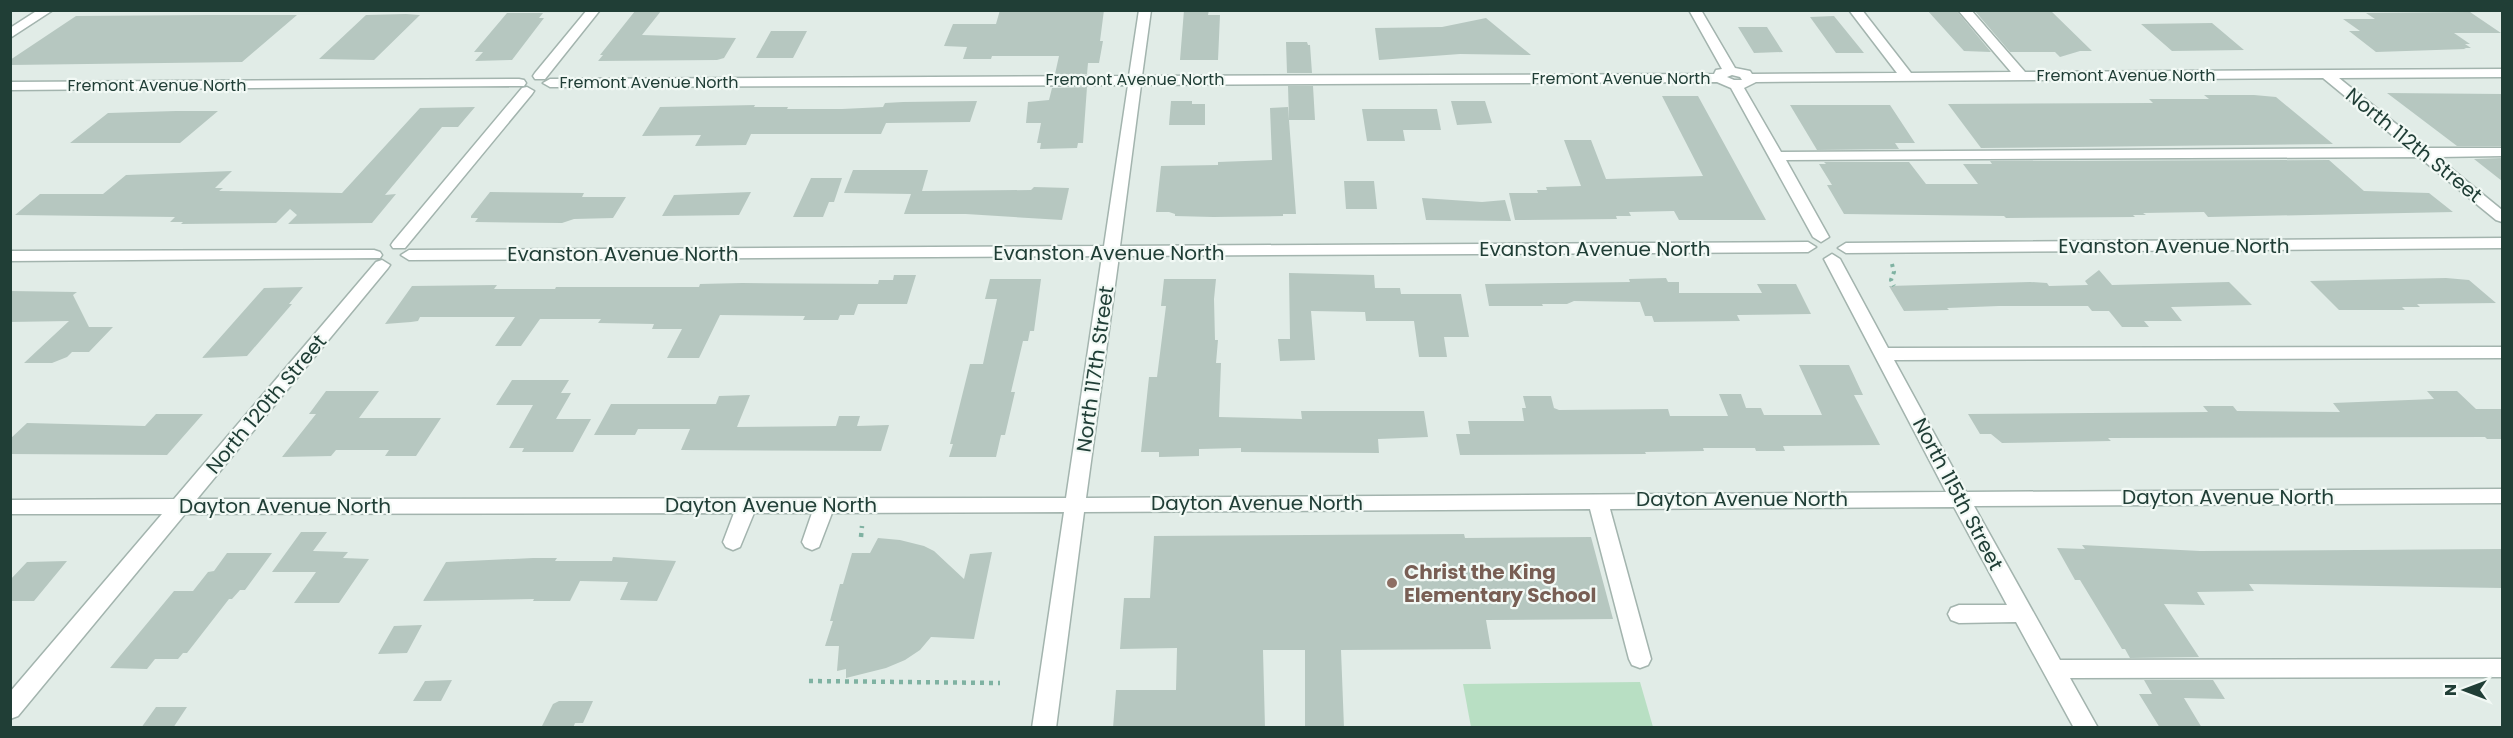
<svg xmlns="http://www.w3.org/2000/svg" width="2513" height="738" font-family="Poppins,sans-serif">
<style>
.green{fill:#b8dfc3}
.building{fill:#b6c7c0}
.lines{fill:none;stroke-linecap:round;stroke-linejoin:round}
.minor-casing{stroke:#a3b4ae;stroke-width:3}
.path-far1{stroke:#7fb2a2;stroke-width:4;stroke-dasharray:3 4.5;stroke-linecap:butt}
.path{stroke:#7fb2a2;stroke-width:4.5;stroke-dasharray:4 5;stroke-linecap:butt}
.minor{fill:#fff;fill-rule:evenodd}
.education-dot{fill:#8d6e63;stroke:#f2f9f5;stroke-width:2}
.labels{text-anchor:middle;stroke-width:4.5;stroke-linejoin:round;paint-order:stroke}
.far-street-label{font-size:16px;fill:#203e36;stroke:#f2f9f5}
.street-label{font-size:20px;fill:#203e36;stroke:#f2f9f5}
.education-label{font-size:20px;font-weight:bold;fill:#785e54;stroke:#f2f9f5;text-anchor:start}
</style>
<rect width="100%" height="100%" fill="#e1ece7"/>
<path class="green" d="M1640 682 1653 727H1471L1463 684Z"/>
<path class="building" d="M1000 10H1104L1100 41H1103L1099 63H1088L1087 74H1055L1059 56H992L991 59H963L967 47 944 46 953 24H996Z
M1184 10H1209L1208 15H1220L1218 60H1180Z
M1927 10H1956L1991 52 1964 51Z
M1974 10H2050L2092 51H2080L2060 57 2055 52H2010Z
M635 11H661L642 35 736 38 724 58 717 60 598 61 603 55H600Z
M2470 12 2501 33H2454L2470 44H2465L2471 48H2464L2466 49 2376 52 2349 31H2360L2343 19H2375L2366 13Z
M507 13H543L539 18H544L512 60 475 61 483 52H474Z
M406 14 420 15 374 60 319 59 366 15Z
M207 15H297L242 62 10 65V60L76 16Z
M1834 16 1864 53H1836L1810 17Z
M1486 18 1531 55 1460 54 1379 60 1375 28 1442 27Z
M2212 23 2244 50 2172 51 2141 24Z
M1738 27H1767L1783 52 1754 53Z
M771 31H807L793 58H756Z
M1286 42H1307L1308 45H1310L1312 73H1287Z
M1288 86H1313L1315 120H1289Z
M1087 87 1083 143H1078L1077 148 1040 149 1041 143H1037L1041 123H1026L1028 102 1049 100 1052 88Z
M2387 93 2502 94V146H2457Z
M2204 95H2254L2276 97 2333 144 1981 148 1948 104 2153 103 2149 99H2209Z
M1662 96H1698L1766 220H1679L1674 211 1629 212 1631 216H1616L1617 219 1515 220 1509 193H1538L1537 190H1547L1546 187 1581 186 1564 140H1591L1606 179 1703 176Z
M977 101 970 122 886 123 881 134H751L746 145 695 146 701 135 642 136 660 107 755 105 754 107H788L787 109H842L883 107 885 103 903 102Z
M1171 101H1192V104H1205V125H1169Z
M1451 101H1485L1492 123 1457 125Z
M1790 105H1890L1915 143H1895L1899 149 1817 150Z
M475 107 458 127H442L385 195 396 194 372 223 288 224 297 215 290 209 276 223 181 224 183 222H170L175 217 15 215 40 194H103L126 175 232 171 215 188H223L219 191 342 193 420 108Z
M1288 107 1296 214H1283V216L1213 217 1175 216V214L1169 212H1156L1161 166 1218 165V162L1272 160 1270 108Z
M1362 109H1437L1441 130H1403L1405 141H1367Z
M176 111H218L180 143H70L108 113Z
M2502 158V181L2474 159Z
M2329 160 2364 191 2429 193 2453 212 2208 217 2204 212 2143 213 2146 215H2133L2135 217 2006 218 2004 216 1844 214 1827 185H1832L1819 164H1826L1824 162H1909L1926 184H1978L1963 164H1992L1990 161Z
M853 170H928L922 191 1031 190 1034 187 1069 188 1062 220 966 214H904L911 194 844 193Z
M811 178H842L834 202H829L823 217H793Z
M1344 181H1374L1377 209H1346Z
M490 192 584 193 582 197H626L613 218 574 219 562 223 475 222 478 218H471V216Z
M751 192 739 215 662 216 674 195Z
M1422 198 1482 202 1505 200 1511 221 1426 220Z
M2099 270 2112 285 2229 282 2252 305 2171 307 2182 321H2144L2149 327H2122L2109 311H2092L2088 306H1999L1947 308 1949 310 1904 311 1889 286 2030 282 2047 283 2049 286 2088 285 2085 281Z
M1289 273 1374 275 1375 288H1400L1401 294H1461L1469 337H1444L1447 357H1419L1414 321H1366L1365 312 1311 311 1315 360 1280 361 1278 339H1290Z
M894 275H916L907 304H858L854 315H840L838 320H803L805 316 720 315 699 358H667L682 329H652L654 324 598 323 601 319H540L521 346H495L515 317H420L418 321 411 322 385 324 412 286 497 285 494 289H555L556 287H699L700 284 742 283 878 284 879 280H893Z
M1666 278 1668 282H1679V293H1762L1757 284H1796L1811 314 1737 315 1740 321 1654 322 1652 316H1645L1640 302 1574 301 1567 304H1542L1543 306H1489L1485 284 1630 282 1629 279Z
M2446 278 2469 280 2496 303 2417 304 2420 307H2402L2405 310H2339L2310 281Z
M990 279H1041L1034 331H1030L1028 341H1023L1011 392H1015L1005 435H1001L996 457H949L953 444H950L970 364H983L997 299H985Z
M1164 279H1216L1214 299 1215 340H1218L1216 363H1221L1219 417 1302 419 1301 411H1424L1428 437 1378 439 1379 453 1241 452V448L1199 449V456L1159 457V452H1141L1149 377H1157L1166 306H1161Z
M303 287 289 304H292L247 356 202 358 264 288Z
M10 291 77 292 73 295 89 327H113L89 352H72L67 357 52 363H24L69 321 10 322Z
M1799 365H1849L1863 395H1854L1880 445 1783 446 1785 451H1756L1755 448H1703L1704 451 1645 452 1646 454 1460 455 1456 434H1470L1468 421H1524L1522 408H1526L1523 396H1551L1554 408 1559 410 1668 409 1670 416H1728L1719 394H1741L1746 408H1761L1764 415H1822Z
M512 380H569L561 393H571L556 419H591L573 452H522L524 448H509L533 405H496Z
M326 391H379L359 418H441L416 456H385L389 450H336L331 456 282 457 316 414H309Z
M2427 391H2457L2476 409H2502V439H2487L2485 437 2108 438 2111 441 2002 443 1991 434H1980L1968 414 2208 412 2203 406H2233L2237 411 2340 412 2333 403 2434 399Z
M750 395 737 427 836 426 839 416H860L857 426 889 425 881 451 681 450 690 429H638L635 435H594L611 404H716L719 396Z
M156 414H203L167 455 10 454V439L27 423 145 426Z
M301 532H327L313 551 348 552 343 558 369 559 339 603H294L316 572H272Z
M1464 534 1465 538 1591 537 1613 619 1486 620 1491 649 1341 650 1344 728H1305V650H1263L1265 728H1113L1116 690H1176L1177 648 1120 649 1124 598H1150L1154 536Z
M878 538 900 540 924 546 934 551 964 579 970 554 992 552 974 639 931 637 920 650 905 660 886 668 846 678V669L837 671 839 646H825L833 621H830L840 584H843L852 553H870Z
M2082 545 2200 551 2502 549V588L2249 584 2254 591 2197 592 2205 605 2164 604 2199 657 2130 658 2125 649H2122L2080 580H2075L2057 548 2085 549Z
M227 553H272L245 590H240L232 599H229L187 653H183L178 659H155L147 669 110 668 174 591H193L208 572 214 571Z
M613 557 676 561 657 601 620 600 628 582 580 581 570 601H533L534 599 423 601 446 562 533 558H557L555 561H612Z
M67 561 34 601H10V580L27 562Z
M422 625 407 653 378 654 394 626Z
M452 680 441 701H413L425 681Z
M2144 680H2213L2225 699 2184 698 2202 728H2160L2139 694H2152Z
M559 701H593L583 723H575L573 728H541L553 704Z
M156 707H187L173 728H141Z"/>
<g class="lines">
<g class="minor-casing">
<path id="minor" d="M38 10H53L10 38V28Z
M587 10H600L545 79H535L533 76 535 73Z
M1139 10H1151L1142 76 1714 74 1716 70 1722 69 1689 10H1701L1735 68 1750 71 1752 74 1897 73 1849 10H1862L1911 73 2011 72 1958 10H1971L2025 72 2502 69V77L2339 78 2426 148H2502V156L2437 157 2502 210V222L2496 220 2419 157 1786 160 1829 237 1821 242 1813 237 1731 88 1717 82 1141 85 1120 246 1808 242 1816 247 1808 252 1119 256 1086 498 1946 492 1824 259 1832 254 1840 259 1888 348 2502 347V358L1894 360 1966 492 2502 489V503L1974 506 2060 660 2502 659V677L2070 678 2098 728H2074L2016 622 1959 623 1951 620 1948 614 1951 608 1959 605H2007L1954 507 1610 509 1651 659 1648 665 1640 668 1632 665 1629 659 1590 509 1084 512 1056 728H1032L1064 512 832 513 819 547 812 550 805 547 802 542 812 513H754L740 547 733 550 726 547 723 542 734 513 185 514 18 716 10 719V692L162 514H10V500L174 499 376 262 382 260 390 265 388 268 197 499 1066 498 1102 256 409 260 401 255 409 250 1104 246 1128 85 550 87 543 83 550 79 1129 76ZM1732 75 1740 77 1742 80H1734L1727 77ZM2323 78 2408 148 1781 152 1744 88 1756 82Z
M519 79 524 80 526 83 524 86 10 90V82Z
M527 87 534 91 532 94 405 248H393L391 245 393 242 522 88Z
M2502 238V248L1846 253 1838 248 1846 243Z
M374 250 380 252 382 255 380 258 10 261V251Z"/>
</g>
<path class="path-far1" d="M1892 264 1894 272 1891 280 1894 286"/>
<path class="path" d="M861 537 862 526
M809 681 1000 683"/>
<use href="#minor" class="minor"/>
</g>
<circle class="education-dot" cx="1392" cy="583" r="6"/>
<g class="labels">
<g class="far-street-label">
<text x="2126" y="81">Fremont Avenue North</text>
<text x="1621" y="84">Fremont Avenue North</text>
<text x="1135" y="85">Fremont Avenue North</text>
<text x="649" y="88">Fremont Avenue North</text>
<text x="157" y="91">Fremont Avenue North</text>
</g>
<g class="street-label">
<text transform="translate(2414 145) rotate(39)" y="7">North 112th Street</text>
<text x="2174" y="253">Evanston Avenue North</text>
<text x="1595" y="256">Evanston Avenue North</text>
<text x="1109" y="260">Evanston Avenue North</text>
<text x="623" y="261">Evanston Avenue North</text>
<text transform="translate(1095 369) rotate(-82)" y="7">North 117th Street</text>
<text transform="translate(266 404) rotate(-50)" y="7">North 120th Street</text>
<text transform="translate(1958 494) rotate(62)" y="7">North 115th Street</text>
<text x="2228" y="504">Dayton Avenue North</text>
<text x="1742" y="506">Dayton Avenue North</text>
<text x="1257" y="510">Dayton Avenue North</text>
<text x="771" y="512">Dayton Avenue North</text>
<text x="285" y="513">Dayton Avenue North</text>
</g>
<g class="education-label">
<text x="1404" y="579">Christ the King<tspan x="1404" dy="23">Elementary School</tspan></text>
</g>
</g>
<rect width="2513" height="738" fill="none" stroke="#203e36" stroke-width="24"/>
<g transform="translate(2465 690) rotate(270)" stroke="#f2f9f5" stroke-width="4.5" paint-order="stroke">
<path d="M0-4.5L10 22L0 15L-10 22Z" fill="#203e36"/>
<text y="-9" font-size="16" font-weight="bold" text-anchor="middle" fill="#203e36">N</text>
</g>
</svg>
